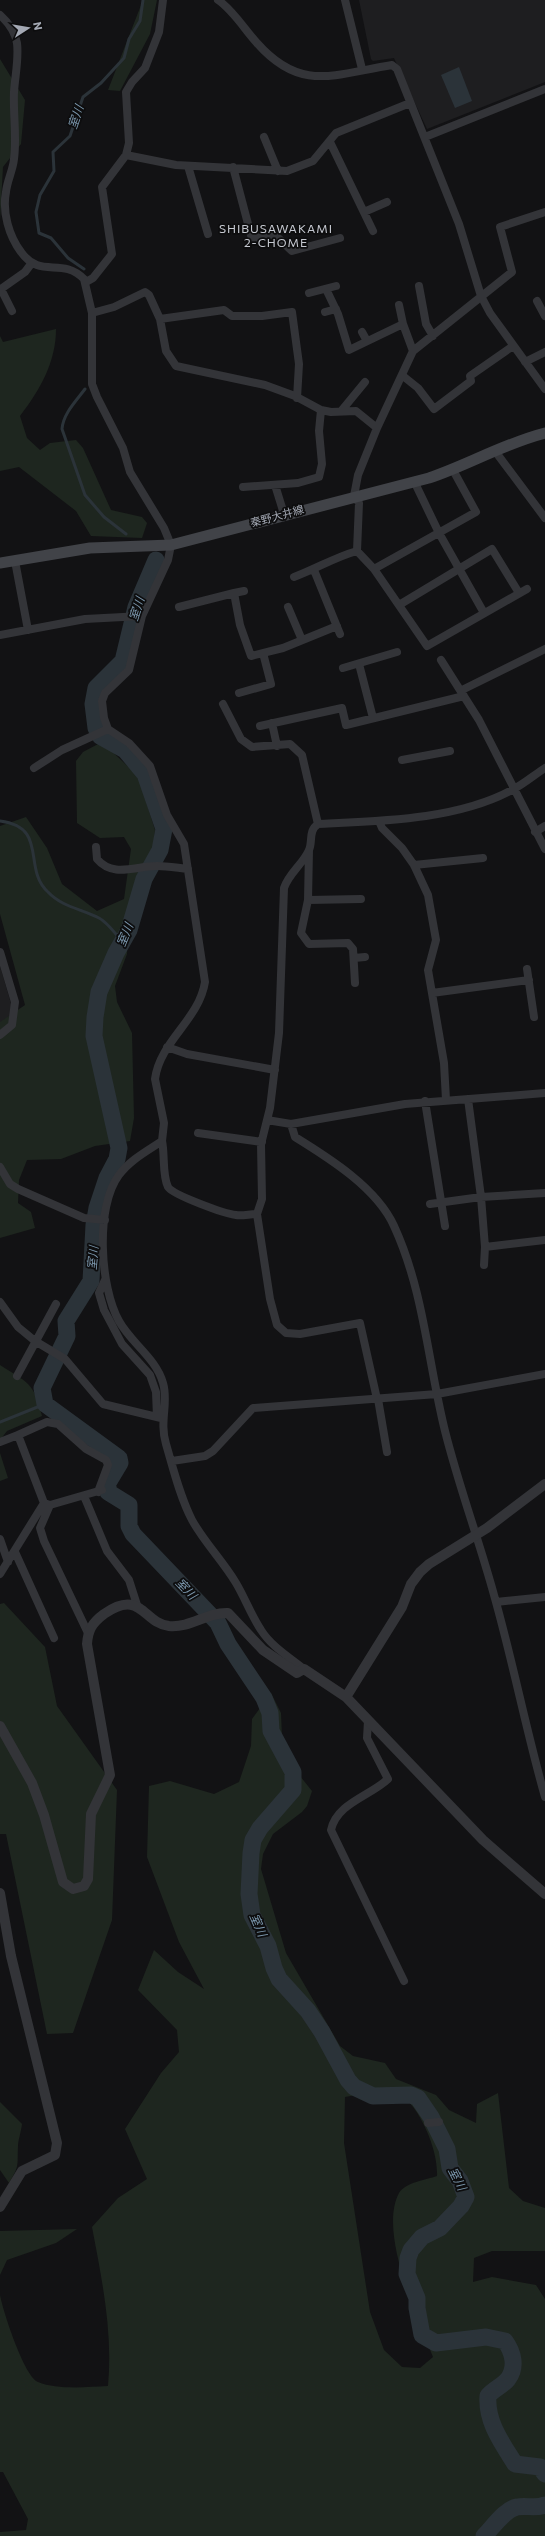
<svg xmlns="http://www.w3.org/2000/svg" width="545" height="2536" font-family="Commissioner,'Noto Sans JP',sans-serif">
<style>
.built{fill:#1e1e20}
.green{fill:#1e261f;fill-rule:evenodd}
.water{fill:#2b3339}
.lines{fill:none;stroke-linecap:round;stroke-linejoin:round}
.stream{stroke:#2b3339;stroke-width:3}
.river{stroke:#2b3339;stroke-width:17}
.minor{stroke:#333438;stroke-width:8}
.tertiary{stroke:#333438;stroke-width:10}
.secondary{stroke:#414348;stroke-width:11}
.labels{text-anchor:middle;stroke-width:3.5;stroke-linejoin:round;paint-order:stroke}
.street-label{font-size:11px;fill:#a4a9b4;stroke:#0d0d0e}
.water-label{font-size:12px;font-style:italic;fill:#7c98ae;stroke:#0d0d0e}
.neighbourhood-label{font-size:12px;letter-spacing:1px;fill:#c5c8d0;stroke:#0d0d0e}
</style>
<rect width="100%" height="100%" fill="#121214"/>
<path class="built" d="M359 0H545V82L427 129 394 58 373 61 371 59Z
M0 966 12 1007 8 1025 0 1032Z"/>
<path class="green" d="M143 0H157L150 34 120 91 108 90Z
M0 59 25 100 21 144 3 167 0 220Z
M56 329C56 362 40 390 20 416L27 438 40 450 50 443 76 440 83 448 111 510 142 517 147 523 142 538 91 536 76 511 19 467 0 471V336L3 342Z
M102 742 138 776 155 830 154 843 129 902 127 954 115 986 117 1002 132 1033 134 1118 130 1141 95 1146 61 1159 27 1160 19 1180 18 1203 31 1212 35 1228 0 1238V1022L25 1005 0 914V826L26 817 47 848 62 884 97 911 124 899 131 849 124 837 100 838 77 823 76 761 83 752Z
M0 1365C28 1383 34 1382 42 1416L7 1431 0 1440Z
M0 1453 8 1478 0 1481Z
M4 1603 45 1647 57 1706 117 1790 112 1920 73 2033 47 2034 6 1834H0V1604Z
M271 1693 281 1713 282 1737 300 1776 312 1791 307 1806 302 1812 273 1834 263 1854 261 1869 286 1953 340 2046 353 2056 385 2063 396 2079 436 2095 449 2110 476 2123 477 2104 498 2093 509 2188 523 2201 545 2208V2251H492L474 2258 473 2282 492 2277 536 2285 545 2299V2536H0V2532L26 2530 28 2519 3 2472H0V2295C3 2311 24 2376 38 2382 57 2390 87 2387 108 2386 113 2332 102 2280 92 2227L118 2198 147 2179 125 2129 161 2073 179 2052 177 2030 138 1990 154 1950 178 1972 204 1989 179 1942 147 1857 149 1786 170 1781 214 1794 239 1782 251 1746 252 1719ZM389 2089C395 2093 404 2097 409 2102 425 2120 438 2153 437 2176 426 2180 406 2182 399 2193 378 2232 418 2319 433 2357L420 2368 402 2367 384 2350 370 2312 344 2143 345 2097Z
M0 2102 22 2124C21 2132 18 2141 18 2146 17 2166 20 2165 9 2183L0 2170Z
M77 2229 56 2243 7 2260 0 2275V2231Z"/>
<path class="water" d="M459 67 472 101 455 108 441 75Z"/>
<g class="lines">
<path class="stream" d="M84 269 68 258 51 238 39 233 36 212 40 195 54 171 53 152 70 136 83 97 101 83 124 58 129 39 140 21 143 0
M85 389C76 401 63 414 62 429L85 495 104 517 126 534
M0 821C49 827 22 869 48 892 62 907 82 909 99 918 108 923 116 934 122 942
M0 1422 45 1404"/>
<path class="river" d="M156 560 136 607 123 661 96 688 93 704 96 728 100 736 125 750 145 774 164 829 160 850 144 879 129 930 116 953 99 992 95 1017 94 1036 119 1148 117 1159 107 1178 97 1208 94 1225 91 1281 66 1321 67 1336 42 1388 45 1404 119 1458 120 1463 108 1483V1492L129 1505V1526L133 1534 218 1623 228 1644 264 1698 270 1713 271 1731 293 1772V1790L260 1828 253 1840 251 1853 249 1894 252 1915 268 1946 274 1968 279 1979 308 2011 322 2032 348 2080 354 2087 373 2096 411 2095 418 2098 431 2117 447 2149 450 2168 460 2181 466 2197 461 2206 440 2228 422 2237 411 2250 408 2258 407 2274 417 2298V2308L422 2335 436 2343 486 2337 505 2341C513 2352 517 2367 508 2379 503 2386 493 2389 488 2396 486 2422 502 2443 515 2464L540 2467 545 2474
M484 2536C493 2527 505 2509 517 2507 527 2505 535 2509 545 2505"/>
<path class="minor" d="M218 0C233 10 245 30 257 43 301 93 335 74 392 65L397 69 459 224 481 296 490 313 545 389
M345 0 362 69
M0 15C9 23 15 32 17 43 19 59 15 76 14 92 13 114 17 137 14 159 13 170 7 181 6 192 2 212 9 236 21 252 41 280 61 256 84 279L92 313V384L97 397 123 448 130 472 164 528 171 545 168 560 142 616 129 670 105 693 102 701 104 718 108 729 129 743 150 766 167 815 184 844 205 982C199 1020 160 1041 155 1079L164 1123 162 1141C147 1151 130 1160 119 1175 95 1207 100 1287 119 1321 131 1343 156 1358 163 1383 169 1403 159 1421 166 1444 173 1468 180 1497 192 1520 204 1542 223 1561 236 1583 245 1598 251 1615 261 1630 271 1646 289 1657 304 1669
M264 137 278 171
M425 137 545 89
M330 142 373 231
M126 155 176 165 287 171 313 161 336 133 410 103
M188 166 208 234
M233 167 252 239 274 234 292 251 340 238
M364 212 387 202
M86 282 93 278 112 254 102 187 126 155 129 143 126 92 132 82 145 68 159 32 163 0
M419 286 426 324 433 336
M326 289 338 314 349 350 403 324 413 351
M309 293 336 286
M537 301 545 316
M399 305 403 324
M12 311 1 289 25 272 31 264
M325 312 336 309
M92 313 114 307 145 292 149 295 160 319 166 351 176 366 265 385 295 396 321 410 331 412 356 411 377 428
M160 319 224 310 232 316H262L292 312 299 364 297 398
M362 332 367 341
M525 362 545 352
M403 376 418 388 434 409 471 381 470 376 513 346
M342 410 365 382
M495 451 545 518
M414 481 439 533 484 613
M275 485 284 514
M243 487 298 483 319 477 322 464 319 431 321 410
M15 561 28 630
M374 569 476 512 453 470
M314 570 340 634
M294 577C316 569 335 557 357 551
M527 589 427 646 374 569 357 551 359 503 354 496 358 475 377 428 413 351 512 272 500 227 545 212
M234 593 244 591
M399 605 492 549 519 593
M179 607 234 593 240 625 251 656 283 648 337 626
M288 607 302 640
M0 635 85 619 142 616
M441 660 479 720 545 849
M359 664 373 718
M343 668 397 652
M462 690 545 649
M239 693 271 684 263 653
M223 704 241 739 252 747 290 744 302 755 318 824
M272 723 277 746
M260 726 342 708 346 725 464 696
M402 760 450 751
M34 768 62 750 108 729
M379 821 382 828 402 848 414 865 428 895 436 940 428 970 444 1063 446 1100
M535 832 545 826
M96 847 97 859C113 878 135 866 157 866 167 866 178 868 188 869
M309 850 308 900 301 933 309 944 348 943 353 949 355 983
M414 865 483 858
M308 900 361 899
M0 952 15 1002 12 1025 0 1035
M354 958 365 957
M527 969 534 1017
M432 993 529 980
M167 1047 187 1054 275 1070
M468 1099 481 1197 485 1247 545 1240
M425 1101 445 1226
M267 1120 291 1124 405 1104 545 1093
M291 1124 295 1137C329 1158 377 1188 394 1226 424 1291 428 1363 445 1431 459 1487 479 1540 494 1595 513 1662 526 1730 545 1797
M198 1133 262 1142
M162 1141C165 1154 162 1175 168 1187 173 1195 225 1214 236 1215 242 1216 250 1214 257 1214
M0 1167 10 1184 18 1189 84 1218 105 1220
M430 1204 481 1197 545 1193
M484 1265 485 1247
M105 1280 99 1293 104 1310 122 1344 150 1375 156 1392 157 1417
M0 1302 18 1327 35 1341 65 1359 103 1404 161 1418
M17 1376 56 1304
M377 1399 360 1323 300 1334 286 1333 277 1325 270 1299 257 1214 262 1199 261 1144 270 1108 279 1033 284 888C289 873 303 864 309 850 313 841 308 831 318 824 380 821 457 820 512 790 524 784 534 775 545 768
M378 1399 387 1452
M0 1442 18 1435
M172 1461 205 1456 213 1451 253 1408 437 1394 545 1374
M84 1496 107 1551 129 1580 138 1608
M44 1503 18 1435 47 1422 58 1424 86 1449 106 1460 108 1465 98 1492
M50 1505 40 1528 44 1541 88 1633
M0 1539 8 1562
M15 1552 54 1638
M0 1574 44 1503 50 1505 102 1490
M496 1602 545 1597
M368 1721 367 1738 388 1779C370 1796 337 1803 331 1830L404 1981
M428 2123 439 2122"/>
<path class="tertiary" d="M346 1697 402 1607 411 1584 420 1572 429 1564 487 1528 545 1484
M0 1726 32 1783 44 1815 63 1882 73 1889 84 1886 88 1879 91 1814 110 1775 87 1644C88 1630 92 1623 104 1614 141 1588 143 1623 169 1626 191 1628 207 1612 228 1613L263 1650 297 1673 304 1669 346 1697 483 1840 545 1894
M0 1893 11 1956 57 2143 55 2155 22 2171 0 2207"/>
<path class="secondary" d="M0 563 90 548 171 545 429 478C468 465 505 443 545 433"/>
</g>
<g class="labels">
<g class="street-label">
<text transform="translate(277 516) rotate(-15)" y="4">秦野大井線</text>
</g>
<g class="water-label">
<text transform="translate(76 117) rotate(-71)" y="4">室川</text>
<text transform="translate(137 609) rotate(-72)" y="4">室川</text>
<text transform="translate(125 935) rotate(-68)" y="4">室川</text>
<text transform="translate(93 1258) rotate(-85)" y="4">室川</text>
<text transform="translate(186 1589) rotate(46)" y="4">室川</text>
<text transform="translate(258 1925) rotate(66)" y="4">室川</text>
<text transform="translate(457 2179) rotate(63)" y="4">室川</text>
</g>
<g class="neighbourhood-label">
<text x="276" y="233">SHIBUSAWAKAMI<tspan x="276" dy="14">2-CHOME</tspan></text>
</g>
</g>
<g transform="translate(28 28) rotate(78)" stroke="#0d0d0e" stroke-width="3" paint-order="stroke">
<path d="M0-3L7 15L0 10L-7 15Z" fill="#a4a9b4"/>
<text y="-6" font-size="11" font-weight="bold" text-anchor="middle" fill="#a4a9b4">N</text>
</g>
</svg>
